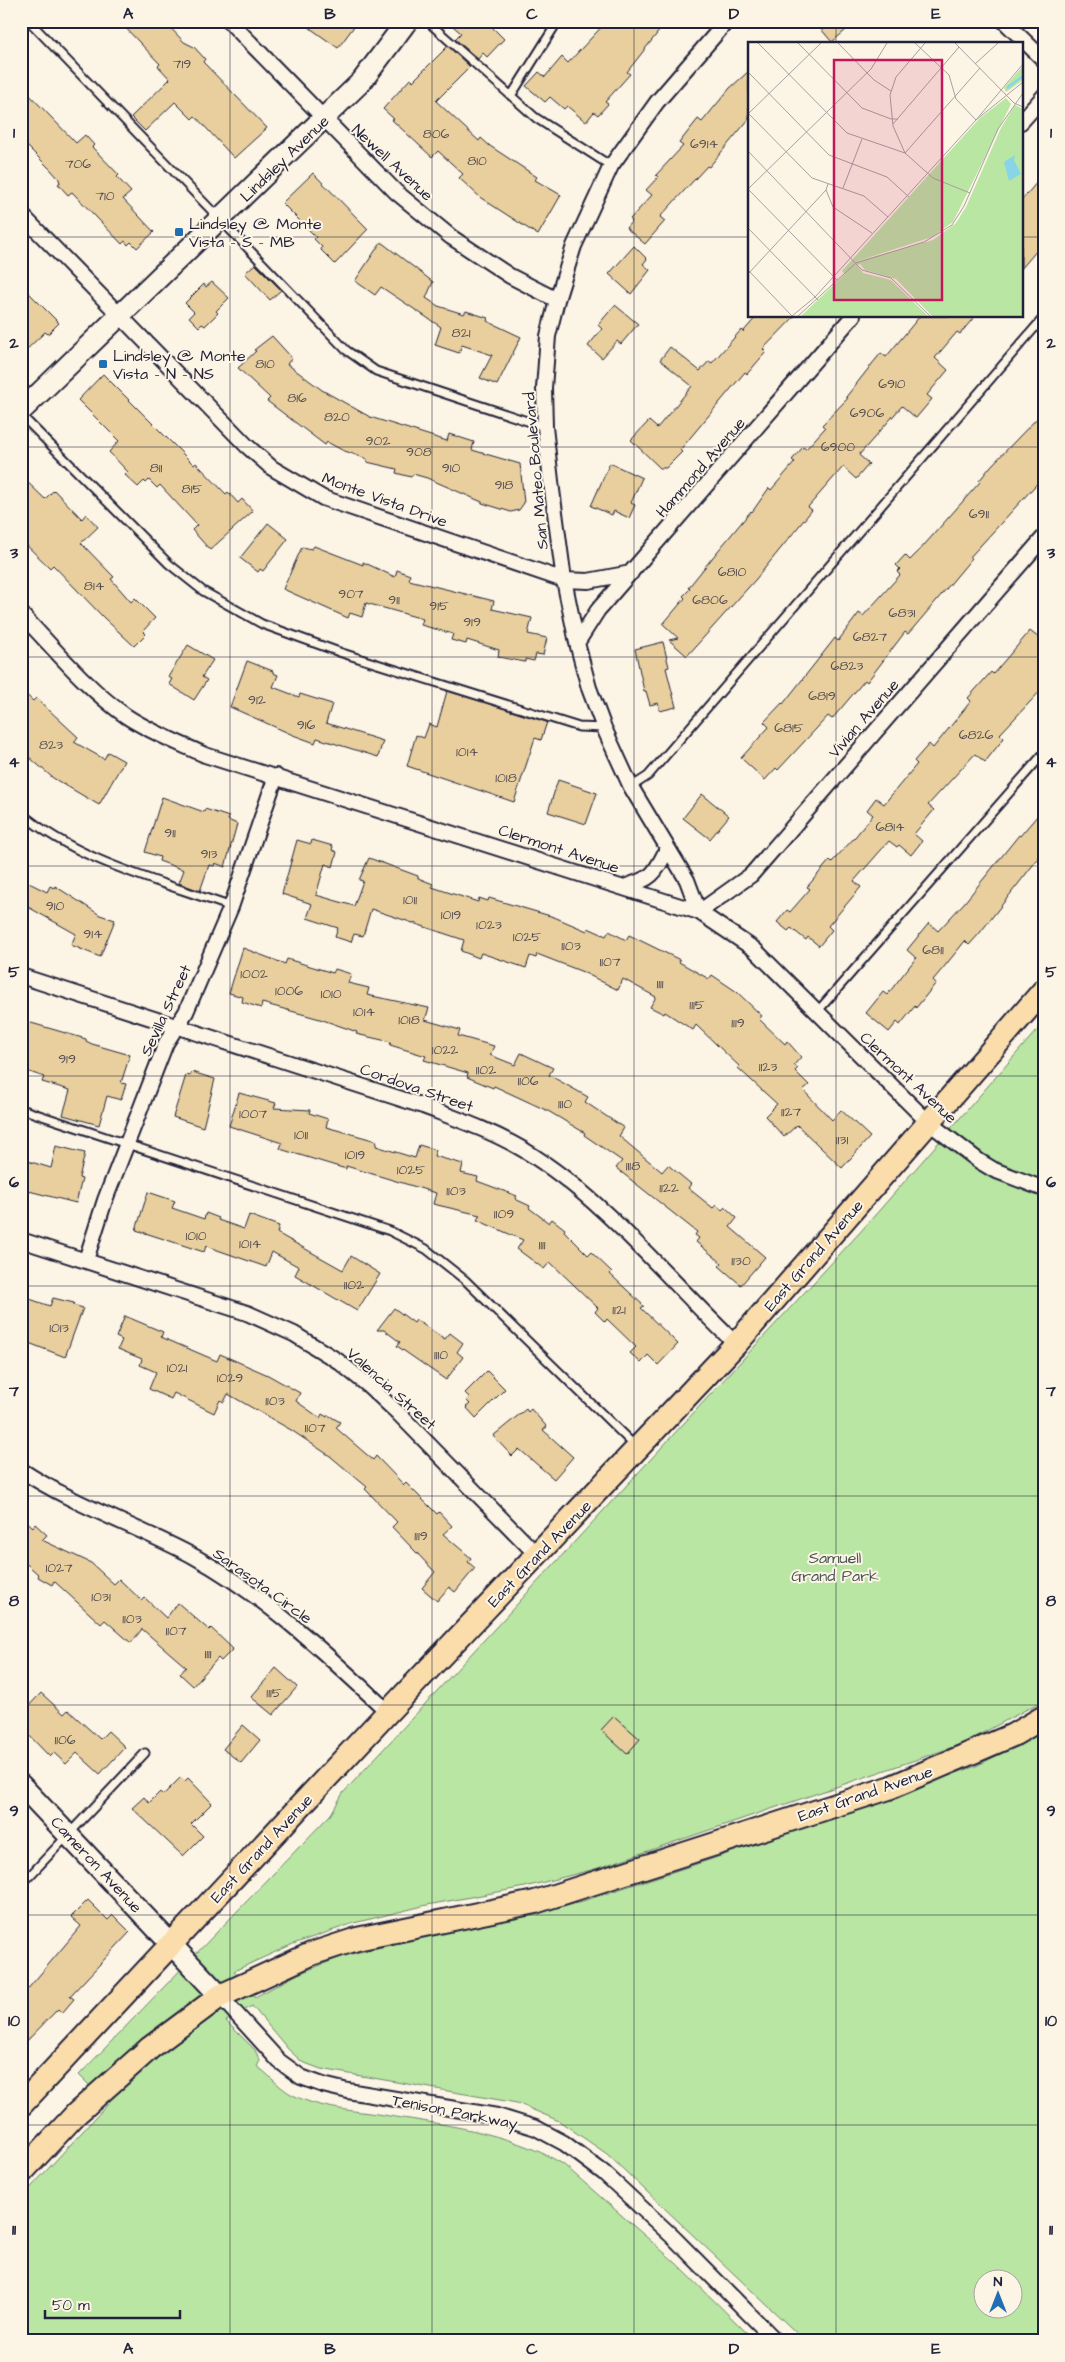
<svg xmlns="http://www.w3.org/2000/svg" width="1065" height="2362" font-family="'Architects Daughter',sans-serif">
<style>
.green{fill:#b9e6a3;stroke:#6e846f;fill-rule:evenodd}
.building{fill:#e8cf9d;stroke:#22223b}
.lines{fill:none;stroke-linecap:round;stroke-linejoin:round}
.lane-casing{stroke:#22223b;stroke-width:11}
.street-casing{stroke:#22223b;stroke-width:18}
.secondary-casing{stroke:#22223b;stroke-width:24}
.primary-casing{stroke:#22223b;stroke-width:26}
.lane{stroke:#fcf5e5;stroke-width:7}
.street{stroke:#fcf5e5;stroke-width:14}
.secondary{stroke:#fcf5e5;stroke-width:20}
.primary{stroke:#fbdcab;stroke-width:22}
.grid{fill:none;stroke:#22223b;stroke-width:1;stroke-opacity:0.55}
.poi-dot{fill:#1f6fb2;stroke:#fcf5e5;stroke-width:2}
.labels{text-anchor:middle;stroke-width:4;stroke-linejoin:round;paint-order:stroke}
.number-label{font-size:14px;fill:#544d54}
.street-label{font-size:16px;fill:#22223b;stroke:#fcf5e5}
.poi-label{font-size:16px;fill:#22223b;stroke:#fcf5e5;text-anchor:start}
.park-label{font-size:16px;fill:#485355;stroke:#fcf5e5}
.inset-river{fill:none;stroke:#88d5e7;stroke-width:2.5}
.inset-road{fill:none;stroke:#a5a1a1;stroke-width:1}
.view{fill:#c2185b;fill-opacity:0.15;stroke:#c2185b;stroke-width:2.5}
.inset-edge{fill:none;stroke:#22223b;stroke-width:2.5}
.neatline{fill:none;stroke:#22223b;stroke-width:2}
.grid-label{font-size:16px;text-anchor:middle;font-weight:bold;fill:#22223b}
</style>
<rect width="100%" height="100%" fill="#fcf5e5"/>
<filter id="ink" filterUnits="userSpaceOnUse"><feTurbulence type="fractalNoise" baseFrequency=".02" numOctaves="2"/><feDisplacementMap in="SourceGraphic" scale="10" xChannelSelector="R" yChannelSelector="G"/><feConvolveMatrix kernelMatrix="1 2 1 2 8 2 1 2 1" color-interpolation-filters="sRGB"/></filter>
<g filter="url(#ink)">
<path class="green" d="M1044 1022V1700L962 1744 595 1869 525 1887 427 1905 354 1923 293 1944 234 1971 255 1997 298 1974 346 1955 583 1901 715 1858 976 1766 1044 1732V2341H805L607 2154 559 2121 517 2103 321 2069 302 2062 288 2049 252 2006 226 2021 255 2050 260 2061 257 2066C268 2074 278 2086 289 2093 316 2108 348 2110 377 2114 440 2124 507 2131 563 2164L676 2263 755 2341H21V2198L108 2104 79 2075 331 1814 343 1793 862 1230ZM982 2280H1012V2310H982Z"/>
<path class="building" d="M119 21H164L184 42 194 47 205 59 203 62 267 128 234 158 195 116 192 119 175 102 145 131 131 117 170 79 158 66 160 64Z
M300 21H358L338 48Z
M447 21H486L504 39 487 57 483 53 478 59 455 39 461 33Z
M607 21H667L627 72 630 74 605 102 608 104 598 115 594 112 586 122 567 106 564 109 550 97 545 102 526 86 539 72 545 77 562 57 568 63Z
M814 21H838L846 30 832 42Z
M448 46 470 67 436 101 479 141 481 138 490 146 537 177 535 180 561 195 538 235 481 198 459 178 463 174 438 151 432 157 392 120 394 119 383 109 410 79 413 81Z
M749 71V119L709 167 707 166 660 217 665 221 645 244 626 228 632 221 630 219 652 195 646 190 658 177 656 175 683 146 679 143 698 119 702 122 730 88Z
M21 86 76 143 85 135 94 145 92 147 119 175 117 177 131 192 123 199 154 232 137 248 131 242 128 245 125 241 122 244 72 192 68 195 58 184 60 183 59 179 51 170 21 140Z
M313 173 368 229 335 264 321 250 322 247 314 239 316 237 282 203Z
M1044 174V242L1021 269V201Z
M381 242 433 282 426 298 438 306 464 314 466 311 488 318 487 321 521 337 497 385 480 378 492 355 462 345 459 353 435 345 441 327 381 287 375 295 355 281Z
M634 246 647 259 643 264 650 270 631 294 609 274Z
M255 264 281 290 270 300 245 273Z
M212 282 229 298 216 311 218 313 205 326 202 324 199 327 189 317 194 312 185 303 204 284 206 287Z
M21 285 59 323 48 334 45 332 21 355Z
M615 305 638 324 621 344 617 341 602 358 588 346 602 329 598 325Z
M757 316H795L763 349 766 352 747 374 745 372 680 450 682 452 666 468H660L631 440 649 421 657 428 692 386 660 360 670 347 700 371 709 361 712 363 741 330 743 332Z
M920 316H975L960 334 957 332 935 358 948 370 927 395 932 399 916 418 902 406 859 455 869 464 856 479 843 467 808 507 812 510 756 579 687 656 669 640 678 638 663 624 685 598 683 596 690 589 688 588 717 552 751 511 752 512 769 488 771 490 795 462 792 460 803 447 806 449 825 428 822 425 848 398 846 397 872 364 881 353 886 357Z
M272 336 292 358 287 364 322 390 370 417 447 441 449 434 474 442 472 450 520 464 524 503 519 510 511 512 482 503V502L427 478 413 474 411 477 396 473 397 469 367 462V459L342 450 327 442 325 445 267 401 270 398 238 368 256 351 254 350Z
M103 374 194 465 196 463 226 494 228 492 238 503 242 499 253 511 210 550 192 530 197 525 160 485 157 488 149 480 146 483 144 481 138 487 125 475 128 472 109 452 119 441 78 400Z
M1044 411V476L970 557 972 558 921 619 908 634 905 632 867 682 865 680 832 719 828 716 778 770 776 768 765 780 741 758 769 727 764 722 782 703 783 704 835 638 838 641 859 613 863 616 900 575 897 572 900 569 896 565 905 555 910 560 918 552 980 482 979 481 991 466Z
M610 463 642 478 631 503 635 505 629 518 614 511 612 515 591 506Z
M21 476 45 499 54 490 82 519 86 514 98 527 81 543 114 577 111 579 131 602 135 598 155 618 143 631 146 634 134 646 104 618 53 565 50 568 21 540Z
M268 523 288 539 263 571 260 569 258 572 240 558Z
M314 546 363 565V562L395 577 397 570 410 575 409 580 494 601 492 609 532 618 528 634 547 638 543 655 536 654 534 661 525 659V662L498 657 499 650 467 640 466 644 451 640 453 634 421 625 423 619 366 603 362 617 350 613 348 618 283 589 302 547 312 549Z
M1030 631 1044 642V687L1000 734 1004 738 985 762 975 754 928 805 934 810 914 834 922 841 911 855 899 845 897 847 889 841 854 881 861 887 828 926 832 930 819 946 808 937 806 940 791 928 788 931 777 922 787 910 790 912 810 889 807 887 830 860 832 862 855 837 873 815 867 810 876 798 884 804 917 764 914 761 929 744 933 748 971 701 968 698 991 672 993 674Z
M663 642 669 667 666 668 676 707 660 711 658 703 650 705 646 691H644L635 649Z
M188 645 213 660 202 677 207 680 194 700 169 684 172 679 168 677Z
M247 661 273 671V673L278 675 273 687 299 697 300 694 332 704 326 723 383 741 378 757 317 738 315 743 293 735 230 707Z
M21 690 33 701 36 698 78 737 74 742 104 759 108 752 124 761 99 805 53 778 21 750Z
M447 691 547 722 541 740 535 738 514 802 407 766 416 735 424 738 429 724 437 727Z
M558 780 597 793 586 824 548 812Z
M702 794 729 816 710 839 683 818Z
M162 797 204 812 205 809 229 817 228 820 237 824 225 867 215 863 214 866 209 865 200 891 179 883 184 870 159 861 160 857 145 852Z
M1044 808V851L979 934 969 945 965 941 944 967 933 980 936 983 916 1008 915 1006 900 1025 897 1022 889 1032 866 1013 883 992 887 995 916 958 907 950 929 923 938 931 964 903 1019 835 1020 836Z
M297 840 311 844 312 840 333 846 332 850 337 852 333 867 325 864 316 895 354 906 363 881 359 880 369 858 418 876V878L433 884 432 887 478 902 479 898 488 901 489 898 554 917 587 931 588 928 606 936 609 931 626 940 629 935 680 960 679 962 709 979 712 975 737 992 762 1016 759 1019 785 1044 787 1041 801 1057 794 1065 798 1068 795 1071 809 1085 803 1090 832 1120 841 1110 870 1137 842 1168 797 1125 784 1137 765 1116 777 1104 738 1068 739 1066 696 1025 693 1030 665 1012 664 1014 650 1007 656 997 623 979 618 990 583 972 537 954 536 958 530 956 526 968 481 953 479 958 461 951 464 940 371 909 363 936 354 934 351 942 335 937 338 928 307 918 312 904 282 894Z
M21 879 47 892 50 886 54 888 55 886 100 915 115 920 100 957 71 945 76 934 21 903Z
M243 948 285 964 287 959 333 973 335 969 351 974 348 983 369 988 367 995 429 1008 425 1020 460 1030 458 1036 494 1046 490 1055 515 1065 521 1053 553 1068 549 1075 588 1097 585 1102 624 1128 619 1136 662 1172 668 1165 691 1184 688 1188 713 1208 716 1205 722 1210 725 1207 737 1218 730 1227 765 1257 741 1285 719 1266 722 1263 696 1242 699 1238 695 1235 697 1232 616 1168 622 1161 584 1135 585 1133 548 1111 494 1086 493 1088 467 1077 468 1073 424 1060 426 1056 390 1045 391 1042 356 1034 357 1032 320 1019 262 1003 261 1008 242 1002 243 997 229 993Z
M21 1020 86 1039V1041L92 1044 130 1055 121 1083 126 1084 121 1100 107 1096 99 1125 63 1115 70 1090 42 1082 44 1077 21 1069Z
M192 1072 215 1079 203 1127 173 1117 186 1075 190 1076Z
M239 1093 276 1103 274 1108 310 1110 309 1113 328 1119 326 1127 377 1141 376 1146 415 1158 419 1145 436 1150 434 1156 463 1164 461 1173 478 1177 477 1181 517 1196 515 1199 530 1206 529 1208 549 1223 552 1219 565 1229 564 1231 588 1255 591 1252 612 1272 610 1274 644 1306 641 1308 678 1344 658 1365 648 1355 641 1363 630 1353 636 1347 607 1319 605 1322 595 1312 598 1308 550 1262 544 1269 517 1249 523 1240 477 1220 480 1215 433 1204 436 1193 346 1166V1169L280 1149 282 1143 229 1126Z
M56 1146 85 1153 79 1178 82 1179 76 1203 21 1189V1159L51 1168Z
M148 1192 175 1201 172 1208 204 1219 206 1213 219 1218 218 1220 244 1229 249 1215 279 1226 277 1233 343 1270 351 1256 380 1274 357 1311 295 1275 299 1267 272 1252 266 1267 206 1246 204 1252 136 1230Z
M21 1296 50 1306 53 1298 74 1303 73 1305 83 1308 65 1357 21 1340Z
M394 1308 414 1323 416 1320 445 1339 450 1333 463 1343 457 1352 463 1357 446 1380 397 1346 400 1342 384 1330H377Z
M125 1316 163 1332 161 1337 217 1361 220 1354 268 1375 300 1393 296 1401 320 1418 322 1414 327 1417 328 1415 340 1422 336 1428 373 1460 376 1456 404 1485 406 1483 437 1514 439 1512 452 1526 443 1534 471 1558 468 1562 475 1568 455 1592 449 1587 437 1601 422 1588 435 1572 392 1527 397 1522 365 1489 367 1487 330 1456 291 1430 228 1394 224 1402 220 1400 214 1413 174 1393 171 1399 149 1389 156 1372 140 1365 142 1359 118 1349 122 1340 116 1337Z
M487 1371 505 1389 476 1418 466 1407 470 1404 466 1400 469 1397 465 1393Z
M526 1409 528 1412 531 1409 547 1427 543 1430 573 1457 554 1479 519 1449 512 1456 493 1436Z
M21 1516 33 1527 35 1524 47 1535 42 1540 91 1563 114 1584 119 1579 142 1601 145 1598 166 1618 178 1603 209 1630 211 1628 233 1649 221 1661 218 1658 193 1686 180 1674 186 1667 142 1629 131 1643 105 1620 101 1624 54 1581 52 1585 38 1577 39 1575 21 1559Z
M276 1668 297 1687 273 1715 251 1697Z
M41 1693 64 1714 68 1710 100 1739 108 1731 125 1747 100 1774 77 1753 66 1764 54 1753 50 1757 21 1727V1714Z
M614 1716 640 1739 627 1754 601 1730Z
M243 1725 260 1740 241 1763 223 1749Z
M181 1777 185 1781 188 1778 212 1803 191 1824 203 1836 183 1856 132 1808 144 1797 149 1803 160 1792 163 1795Z
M88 1900 108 1920 113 1915 130 1932 70 1996 74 1999 62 2013 58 2009 21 2047V1997L81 1926 71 1917Z"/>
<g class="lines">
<g class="lane-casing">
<path id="lane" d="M29 21 346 350 376 371 545 427
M427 21 536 118 611 166
M511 96 558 21
M21 415 169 564 203 591 262 624 342 653 579 727 604 728
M631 787 648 776 1044 317
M21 813C79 862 160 881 231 907
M817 1012 1044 753
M21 1109 390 1231 426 1249 465 1280 636 1447
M21 1885 145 1753"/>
</g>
<g class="street-casing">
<path id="street" d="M229 21 396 192 451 237 510 276 557 300
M727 21 657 102 611 166 574 246 557 300 548 336 544 388 545 427 552 490 564 580 577 643 589 688 604 728 631 787 687 880 699 912 751 875 1044 537
M1004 21 1044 60
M1021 122 1044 96
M21 214 247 446 272 468 323 498 564 580 588 581 631 573
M21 614C55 649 86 688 126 716 150 732 179 743 205 755L699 912 754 949 928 1122 979 1161 994 1170 1044 1189
M577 643 598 610 853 316
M624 887C652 878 654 876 667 849
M21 976 423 1106C457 1119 492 1131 524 1150 606 1200 667 1279 736 1344
M21 1240 247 1313 294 1334 338 1361 369 1386 398 1413 537 1555
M86 1260 105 1200 166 1043 186 1012 231 907 276 776
M21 1470C75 1506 138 1526 195 1557 264 1595 331 1658 388 1712
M220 1996 279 2061 301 2077 323 2085 348 2091 497 2116 536 2128 564 2143 604 2173 674 2238 776 2341"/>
</g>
<g class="secondary-casing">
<path id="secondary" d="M21 411 362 81 407 21
M21 1785 220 1996"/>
</g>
<g class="primary-casing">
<path id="primary" d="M21 2105 388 1712 736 1344 1044 990
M21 2173 76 2114 150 2048 220 1996 311 1954 357 1939 535 1902 889 1788 1013 1735 1044 1717"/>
</g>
<use href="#lane" class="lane"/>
<use href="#street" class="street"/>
<use href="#secondary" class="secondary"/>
<use href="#primary" class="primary"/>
</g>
</g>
<path class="grid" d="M230 21V2341M432 21V2341M634 21V2341M836 21V44M21 237H749M1021 237H1044M836 316V2341M21 447H1044M21 657H1044M21 866H1044M21 1076H1044M21 1286H1044M21 1496H1044M21 1705H1044M21 1915H1044M21 2125H1044"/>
<g class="poi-dot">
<rect x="174" y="227" width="10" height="10" rx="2.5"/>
<rect x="98" y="359" width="10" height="10" rx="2.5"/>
</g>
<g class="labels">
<g class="number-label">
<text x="182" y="68">719</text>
<text x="436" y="138">806</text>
<text x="704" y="148">6914</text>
<text x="477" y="165">810</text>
<text x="78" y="168">706</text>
<text x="105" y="200">710</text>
<text x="461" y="337">821</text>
<text x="265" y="368">810</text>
<text x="892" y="388">6910</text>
<text x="297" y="402">816</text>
<text x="867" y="417">6906</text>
<text x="337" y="421">820</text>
<text x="378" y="445">902</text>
<text x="838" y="451">6900</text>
<text x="419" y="456">908</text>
<text x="156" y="472">811</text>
<text x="451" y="472">910</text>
<text x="504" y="489">918</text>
<text x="192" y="493">815</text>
<text x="979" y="518">6911</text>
<text x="732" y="576">6810</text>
<text x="94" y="590">814</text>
<text x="351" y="598">907</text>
<text x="394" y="604">911</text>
<text x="710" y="604">6806</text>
<text x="439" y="610">915</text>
<text x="902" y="617">6831</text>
<text x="472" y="626">919</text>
<text x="870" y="641">6827</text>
<text x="847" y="670">6823</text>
<text x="822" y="700">6819</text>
<text x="257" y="704">912</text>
<text x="306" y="729">916</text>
<text x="789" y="732">6815</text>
<text x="976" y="739">6826</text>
<text x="51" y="749">823</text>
<text x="467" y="756">1014</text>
<text x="506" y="782">1018</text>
<text x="890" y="831">6814</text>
<text x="170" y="837">911</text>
<text x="209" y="858">913</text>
<text x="410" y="904">1011</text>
<text x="55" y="910">910</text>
<text x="451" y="919">1019</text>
<text x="489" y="929">1023</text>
<text x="93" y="938">914</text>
<text x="527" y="941">1025</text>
<text x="571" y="950">1103</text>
<text x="933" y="954">6811</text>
<text x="610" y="966">1107</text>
<text x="254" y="978">1002</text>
<text x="660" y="988">1111</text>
<text x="289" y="995">1006</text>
<text x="331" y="998">1010</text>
<text x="697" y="1009">1115</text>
<text x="364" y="1016">1014</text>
<text x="409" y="1024">1018</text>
<text x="738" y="1027">1119</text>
<text x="445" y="1054">1022</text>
<text x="67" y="1063">919</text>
<text x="768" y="1071">1123</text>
<text x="486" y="1074">1102</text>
<text x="528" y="1085">1106</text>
<text x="565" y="1108">1110</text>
<text x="791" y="1116">1127</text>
<text x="253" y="1118">1007</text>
<text x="301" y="1139">1011</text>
<text x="842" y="1144">1131</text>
<text x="355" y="1159">1019</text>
<text x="633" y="1170">1118</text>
<text x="411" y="1174">1025</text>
<text x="669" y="1192">1122</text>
<text x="456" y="1195">1103</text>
<text x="504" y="1218">1109</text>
<text x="196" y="1240">1010</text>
<text x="250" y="1248">1014</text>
<text x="542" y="1249">1111</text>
<text x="741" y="1265">1130</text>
<text x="354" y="1289">1102</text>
<text x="619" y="1314">1121</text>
<text x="59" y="1332">1013</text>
<text x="441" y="1359">1110</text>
<text x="177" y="1372">1021</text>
<text x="230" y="1382">1029</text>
<text x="275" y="1405">1103</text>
<text x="315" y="1432">1107</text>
<text x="421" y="1540">1119</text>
<text x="59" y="1572">1027</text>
<text x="101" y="1601">1031</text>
<text x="132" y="1623">1103</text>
<text x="176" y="1635">1107</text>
<text x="208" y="1658">1111</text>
<text x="274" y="1697">1115</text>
<text x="65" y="1744">1106</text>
</g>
<g class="street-label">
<text transform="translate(284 158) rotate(-44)" y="6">Lindsley Avenue</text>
<text transform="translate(393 162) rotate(43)" y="6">Newell Avenue</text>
<text transform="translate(700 467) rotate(-49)" y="6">Hammond Avenue</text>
<text transform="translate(535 471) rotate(-95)" y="6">San Mateo Boulevard</text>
<text transform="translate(385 499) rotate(20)" y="6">Monte Vista Drive</text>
<text transform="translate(863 718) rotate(-49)" y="6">Vivian Avenue</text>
<text transform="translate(559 848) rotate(18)" y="6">Clermont Avenue</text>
<text transform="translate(165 1010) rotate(-65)" y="6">Sevilla Street</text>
<text transform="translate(909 1077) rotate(43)" y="6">Clermont Avenue</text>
<text transform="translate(417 1087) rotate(19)" y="6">Cordova Street</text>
<text transform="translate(813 1255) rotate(-49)" y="6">East Grand Avenue</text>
<text transform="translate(392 1388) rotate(42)" y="6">Valencia Street</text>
<text transform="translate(539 1553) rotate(-46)" y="6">East Grand Avenue</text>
<text transform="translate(263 1585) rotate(36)" y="6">Sarasota Circle</text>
<text transform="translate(865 1793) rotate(-19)" y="6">East Grand Avenue</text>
<text transform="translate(261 1848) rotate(-47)" y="6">East Grand Avenue</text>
<text transform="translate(97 1864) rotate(47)" y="6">Cameron Avenue</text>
<text transform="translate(455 2111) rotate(11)" y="6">Tenison Parkway</text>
</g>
<g class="poi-label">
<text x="189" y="229">Lindsley @ Monte<tspan x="189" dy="18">Vista - S - MB</tspan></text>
<text x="113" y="361">Lindsley @ Monte<tspan x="113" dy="18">Vista - N - NS</tspan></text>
</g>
<g class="park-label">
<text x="835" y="1563">Samuell<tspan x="835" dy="18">Grand Park</tspan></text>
</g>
</g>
<g transform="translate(748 42)">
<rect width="275" height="275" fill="#fcf5e5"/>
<path d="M275 24V38L258 50 256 46ZM258 56 263 62 205 180 184 195 110 219 185 198 208 181 218 165 253 86 267 63 275 67V274H184L148 237 117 228 112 222 109 223 115 231 143 238 180 274H53L97 232 94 229 231 77Z" fill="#b9e6a3"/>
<path d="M267 113 266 118 273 132 261 139 256 120Z" fill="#88d5e7"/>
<path class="inset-river" d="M259 46 275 34"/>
<path class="inset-road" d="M10 1 99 91 157 111 185 136 222 151M50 1 114 66 143 77H150M90 1 126 38 143 49M167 1 201 33 208 57 228 78 275 22M177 1 148 35 142 53 145 84 157 111 232 26M207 1 266 61 275 65M227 22 250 1M0 30 81 113 139 135 161 155M0 71 64 136 116 154 140 175M1 71 73 1M145 82 211 5M0 109 114 228 143 236 182 274M95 146 114 97M78 148 85 165 124 191M0 186 70 258M0 228 44 274M0 232 78 148 80 142M89 238 0 147 123 27 139 1M44 274 67 255 228 78 275 40M50 274 108 221 176 200 204 183 216 164 250 87 275 51"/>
<path class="view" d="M86 18H194V258H86Z"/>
<rect width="275" height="275" class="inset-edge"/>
</g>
<rect width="1065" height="2362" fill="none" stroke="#fcf5e5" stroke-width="55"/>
<g transform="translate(998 2294)"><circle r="24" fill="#fcf5e5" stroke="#a5a1a1"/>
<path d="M0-4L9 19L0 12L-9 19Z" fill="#1f6fb2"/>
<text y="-8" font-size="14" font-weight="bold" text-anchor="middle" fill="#22223b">N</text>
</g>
<path d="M45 2310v8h135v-8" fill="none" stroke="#22223b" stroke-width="2.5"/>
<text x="52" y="2310" font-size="15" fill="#22223b" stroke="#fcf5e5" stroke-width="4" paint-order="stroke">50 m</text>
<rect x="28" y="28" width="1010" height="2306" class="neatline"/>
<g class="grid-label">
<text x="128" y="19">A</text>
<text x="330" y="19">B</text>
<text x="532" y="19">C</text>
<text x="734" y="19">D</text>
<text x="936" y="19">E</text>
<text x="14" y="138">1</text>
<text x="1051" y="138">1</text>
<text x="14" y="348">2</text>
<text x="1051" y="348">2</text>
<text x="14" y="558">3</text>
<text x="1051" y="558">3</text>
<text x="14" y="767">4</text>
<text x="1051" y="767">4</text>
<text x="14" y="977">5</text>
<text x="1051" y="977">5</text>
<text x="14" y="1187">6</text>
<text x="1051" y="1187">6</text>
<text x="14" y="1396">7</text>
<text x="1051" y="1396">7</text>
<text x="14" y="1606">8</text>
<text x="1051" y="1606">8</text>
<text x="14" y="1816">9</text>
<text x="1051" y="1816">9</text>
<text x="14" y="2026">10</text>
<text x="1051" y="2026">10</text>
<text x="14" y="2235">11</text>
<text x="1051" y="2235">11</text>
<text x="128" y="2354">A</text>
<text x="330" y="2354">B</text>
<text x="532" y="2354">C</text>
<text x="734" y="2354">D</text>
<text x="936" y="2354">E</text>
</g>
</svg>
